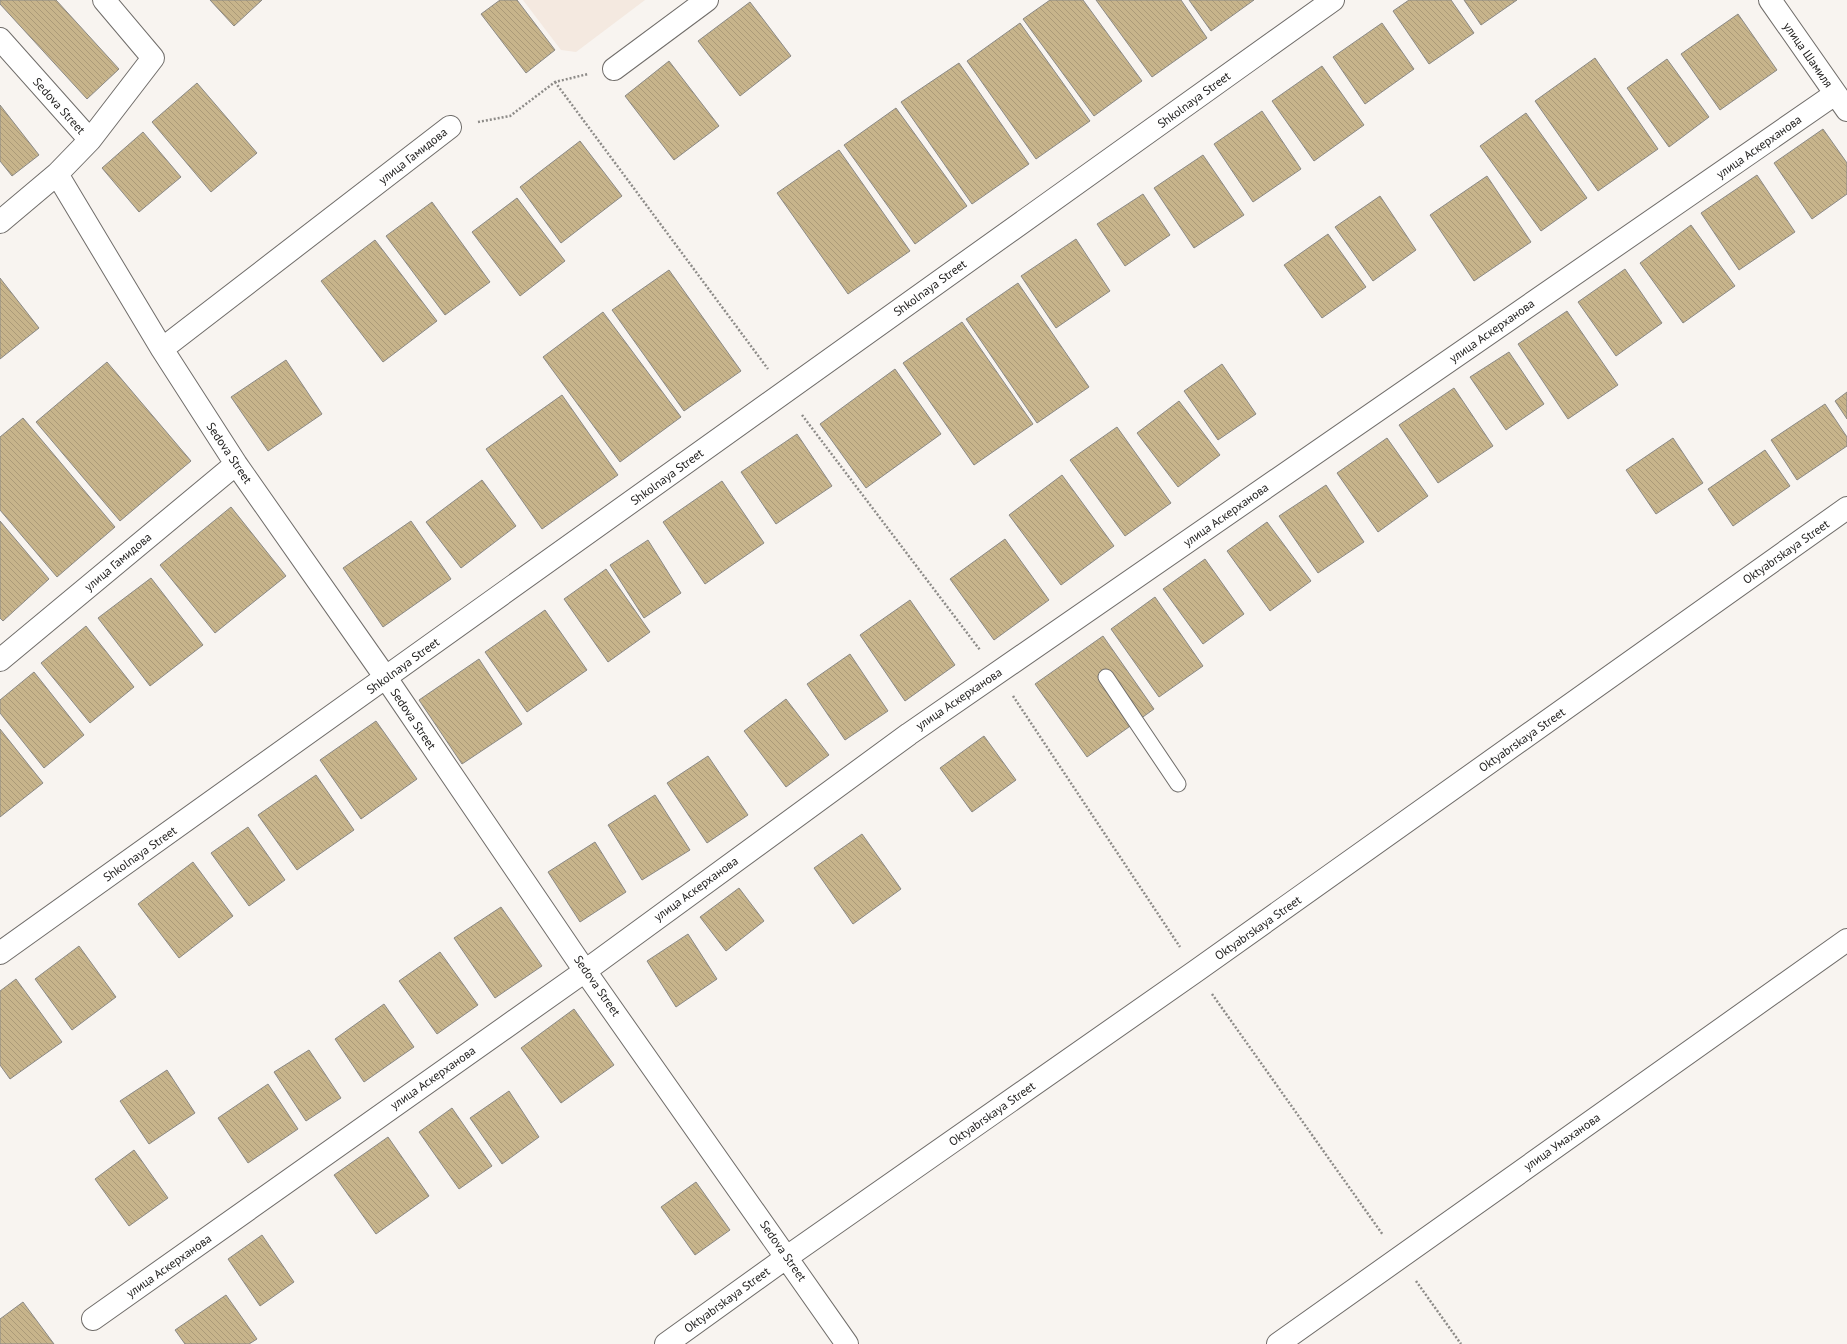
<svg xmlns="http://www.w3.org/2000/svg" width="1847" height="1344" font-family="'PT Sans',sans-serif">
<style>
.built{fill:#f4e9e0}
.building{fill:url(#building-back-hatch);stroke:#8b8985}
.lines{fill:none;stroke-linecap:round;stroke-linejoin:round}
.service-casing{stroke:#706d6a;stroke-width:17}
.minor-casing{stroke:#706d6a;stroke-width:24}
.path{stroke:#8d8b88;stroke-width:2.5;stroke-dasharray:2 2;stroke-linecap:butt}
.service{stroke:#fff;stroke-width:15}
.minor{stroke:#fff;stroke-width:22}
.labels{text-anchor:middle;stroke-width:3.5;stroke-linejoin:round;paint-order:stroke}
.street-label{font-size:12px;fill:#232221;stroke:#fff}
</style>
<defs>
<pattern id="building-back-hatch" width="6" height="6" patternUnits="userSpaceOnUse"><rect width="6" height="6" fill="#c7b48b"/><path d="M-1 5l2 2M0 0l6 6M5-1l2 2" fill="none" stroke="#ab9a78"/></pattern>
</defs>
<rect width="100%" height="100%" fill="#f8f4f0"/>
<path class="built" d="M523 0H645L576 52 561 50Z"/>
<path class="building" d="M0 0H56L119 69 87 99 0 4Z
M210 0H262L234 26Z
M500 0H517L555 50 526 73 481 14Z
M1050 0H1083L1142 81 1094 116 1023 19Z
M1096 0H1181L1207 38 1152 77Z
M1189 0H1254L1211 31Z
M1409 0H1451L1474 33 1429 64 1393 11Z
M1464 0H1517L1481 25Z
M750 2 791 56 740 96 698 41Z
M1738 14 1777 70 1720 110 1681 54Z
M1020 23 1090 121 1036 159 967 61Z
M1382 23 1414 69 1365 104 1333 57Z
M1595 58 1658 149 1598 191 1535 101Z
M1667 59 1709 117 1669 147 1627 88Z
M669 61 719 126 674 160 625 96Z
M959 63 1029 164 972 204 901 102Z
M1322 66 1364 125 1314 161 1272 101Z
M197 83 257 153 211 192 152 122Z
M0 105 39 155 12 176 0 161Z
M896 108 967 206 915 244 844 145Z
M1262 111 1301 169 1253 202 1214 144Z
M1526 113 1587 198 1541 231 1480 146Z
M1823 129 1847 163V194L1812 219 1774 163Z
M143 132 181 177 139 212 102 168Z
M580 141 622 196 561 243 520 187Z
M839 150 910 251 848 294 777 193Z
M1203 155 1244 215 1194 248 1154 188Z
M1757 175 1795 232 1739 270 1701 213Z
M1487 176 1531 242 1474 281 1430 215Z
M1143 194 1170 235 1125 266 1097 224Z
M1380 196 1416 250 1373 281 1335 227Z
M517 198 565 261 520 296 472 232Z
M432 202 490 282 445 315 386 236Z
M1691 225 1735 286 1683 323 1640 263Z
M1328 234 1366 287 1322 318 1284 265Z
M1076 239 1110 291 1056 328 1021 276Z
M375 240 437 321 383 362 321 281Z
M1625 269 1662 323 1616 356 1578 302Z
M669 270 741 371 684 411 612 310Z
M0 278 39 328 0 359Z
M1018 283 1089 387 1037 423 966 319Z
M1567 311 1618 385 1568 419 1518 344Z
M603 312 681 417 620 462 543 357Z
M962 322 1033 424 974 465 903 363Z
M1509 352 1544 404 1506 430 1470 377Z
M286 360 322 414 268 451 231 397Z
M107 362 191 461 120 521 36 422Z
M1222 364 1256 414 1218 440 1184 391Z
M895 369 941 434 866 488 820 424Z
M1454 388 1493 446 1438 483 1399 425Z
M1847 392V419L1835 401Z
M562 395 618 475 542 529 486 449Z
M1179 401 1220 455 1178 487 1137 433Z
M1825 404 1847 437V446L1797 480 1771 440Z
M23 418 115 527 57 577 0 510V437Z
M1117 427 1171 503 1125 536 1070 460Z
M797 434 832 486 776 524 741 472Z
M1387 438 1428 496 1378 532 1337 473Z
M1673 438 1703 483 1656 514 1626 470Z
M1765 450 1790 486 1733 526 1708 489Z
M1062 475 1114 546 1061 585 1009 515Z
M482 480 516 526 461 568 426 522Z
M722 481 764 543 705 584 663 522Z
M1326 485 1364 542 1318 573 1279 516Z
M231 507 286 576 215 633 160 565Z
M0 521 49 579 3 621 0 618Z
M411 521 451 579 383 627 343 568Z
M1267 522 1311 581 1270 611 1227 551Z
M1005 539 1049 600 994 640 950 579Z
M648 540 681 593 644 618 610 565Z
M1205 559 1244 614 1203 644 1163 589Z
M606 569 650 632 608 662 564 599Z
M151 578 203 645 150 686 98 618Z
M1155 597 1203 666 1159 697 1111 629Z
M910 600 955 665 905 701 860 635Z
M545 610 587 670 527 712 485 652Z
M86 626 134 687 90 723 41 663Z
M1103 636 1154 709 1087 757 1035 684Z
M850 654 888 711 845 740 807 684Z
M479 659 522 724 462 764 419 700Z
M34 672 84 735 44 768 0 713V700Z
M786 699 829 755 786 787 744 731Z
M376 721 417 779 361 819 320 760Z
M0 729 43 783 0 817Z
M984 736 1016 780 972 812 940 768Z
M708 756 748 815 707 843 667 783Z
M316 775 354 830 297 870 258 815Z
M655 795 690 850 642 880 608 825Z
M248 827 285 880 249 906 211 853Z
M862 834 901 889 853 924 814 868Z
M595 842 626 892 580 922 548 872Z
M193 862 233 916 179 958 138 904Z
M739 888 764 921 726 951 700 917Z
M501 907 542 966 495 998 454 938Z
M688 934 717 979 676 1007 647 961Z
M79 946 116 997 72 1030 35 979Z
M440 952 478 1005 437 1034 399 981Z
M16 979 62 1042 10 1079 0 1065V991Z
M384 1004 414 1047 364 1082 335 1039Z
M574 1009 614 1065 561 1103 521 1048Z
M309 1050 341 1098 306 1121 274 1072Z
M167 1070 195 1113 149 1144 120 1101Z
M268 1084 298 1129 248 1163 218 1118Z
M509 1091 539 1137 502 1164 470 1118Z
M452 1108 492 1166 459 1189 419 1132Z
M388 1137 429 1196 376 1234 334 1175Z
M134 1150 168 1198 129 1226 95 1179Z
M696 1182 730 1230 695 1255 661 1207Z
M262 1235 294 1282 260 1306 228 1259Z
M226 1295 257 1339 249 1344H185L175 1330Z
M23 1302 54 1344H0V1319Z"/>
<g class="lines">
<g class="service-casing">
<path id="service" d="M1106 677 1178 784"/>
</g>
<g class="minor-casing">
<path id="minor" d="M1770 0 1847 110
M0 39 90 140 57 174 162 349 236 464 386 678 585 971 847 1344
M614 69 707 0
M90 140 153 58 104 0
M0 222 57 174
M162 349 450 127
M0 660 236 464
M0 953 1333 0
M93 1319 585 971 909 734 1835 94
M666 1344 787 1257 1196 971 1847 508
M1278 1344 1847 940"/>
</g>
<path class="path" d="M555 82 768 369
M478 122 510 116 555 82 588 74
M802 415 980 650
M1013 696 1180 947
M1212 994 1383 1235
M1416 1281 1461 1344"/>
<use href="#service" class="service"/>
<use href="#minor" class="minor"/>
</g>
<g class="labels">
<g class="street-label">
<text transform="translate(1808 55) rotate(55)" y="4">улица Шамиля</text>
<text transform="translate(1194 100) rotate(-36)" y="4">Shkolnaya Street</text>
<text transform="translate(59 106) rotate(48)" y="4">Sedova Street</text>
<text transform="translate(1759 147) rotate(-35)" y="4">улица Аскерханова</text>
<text transform="translate(413 156) rotate(-38)" y="4">улица Гамидова</text>
<text transform="translate(930 288) rotate(-36)" y="4">Shkolnaya Street</text>
<text transform="translate(1492 331) rotate(-35)" y="4">улица Аскерханова</text>
<text transform="translate(229 453) rotate(56)" y="4">Sedova Street</text>
<text transform="translate(667 477) rotate(-36)" y="4">Shkolnaya Street</text>
<text transform="translate(1226 515) rotate(-35)" y="4">улица Аскерханова</text>
<text transform="translate(1786 552) rotate(-35)" y="4">Oktyabrskaya Street</text>
<text transform="translate(118 562) rotate(-40)" y="4">улица Гамидова</text>
<text transform="translate(403 666) rotate(-36)" y="4">Shkolnaya Street</text>
<text transform="translate(959 699) rotate(-34)" y="4">улица Аскерханова</text>
<text transform="translate(413 719) rotate(56)" y="4">Sedova Street</text>
<text transform="translate(1522 740) rotate(-35)" y="4">Oktyabrskaya Street</text>
<text transform="translate(140 854) rotate(-35)" y="4">Shkolnaya Street</text>
<text transform="translate(696 889) rotate(-36)" y="4">улица Аскерханова</text>
<text transform="translate(1258 928) rotate(-35)" y="4">Oktyabrskaya Street</text>
<text transform="translate(597 986) rotate(55)" y="4">Sedova Street</text>
<text transform="translate(433 1078) rotate(-35)" y="4">улица Аскерханова</text>
<text transform="translate(992 1114) rotate(-35)" y="4">Oktyabrskaya Street</text>
<text transform="translate(1562 1142) rotate(-35)" y="4">улица Умаханова</text>
<text transform="translate(783 1251) rotate(55)" y="4">Sedova Street</text>
<text transform="translate(169 1266) rotate(-35)" y="4">улица Аскерханова</text>
<text transform="translate(727 1300) rotate(-36)" y="4">Oktyabrskaya Street</text>
</g>
</g>
</svg>
